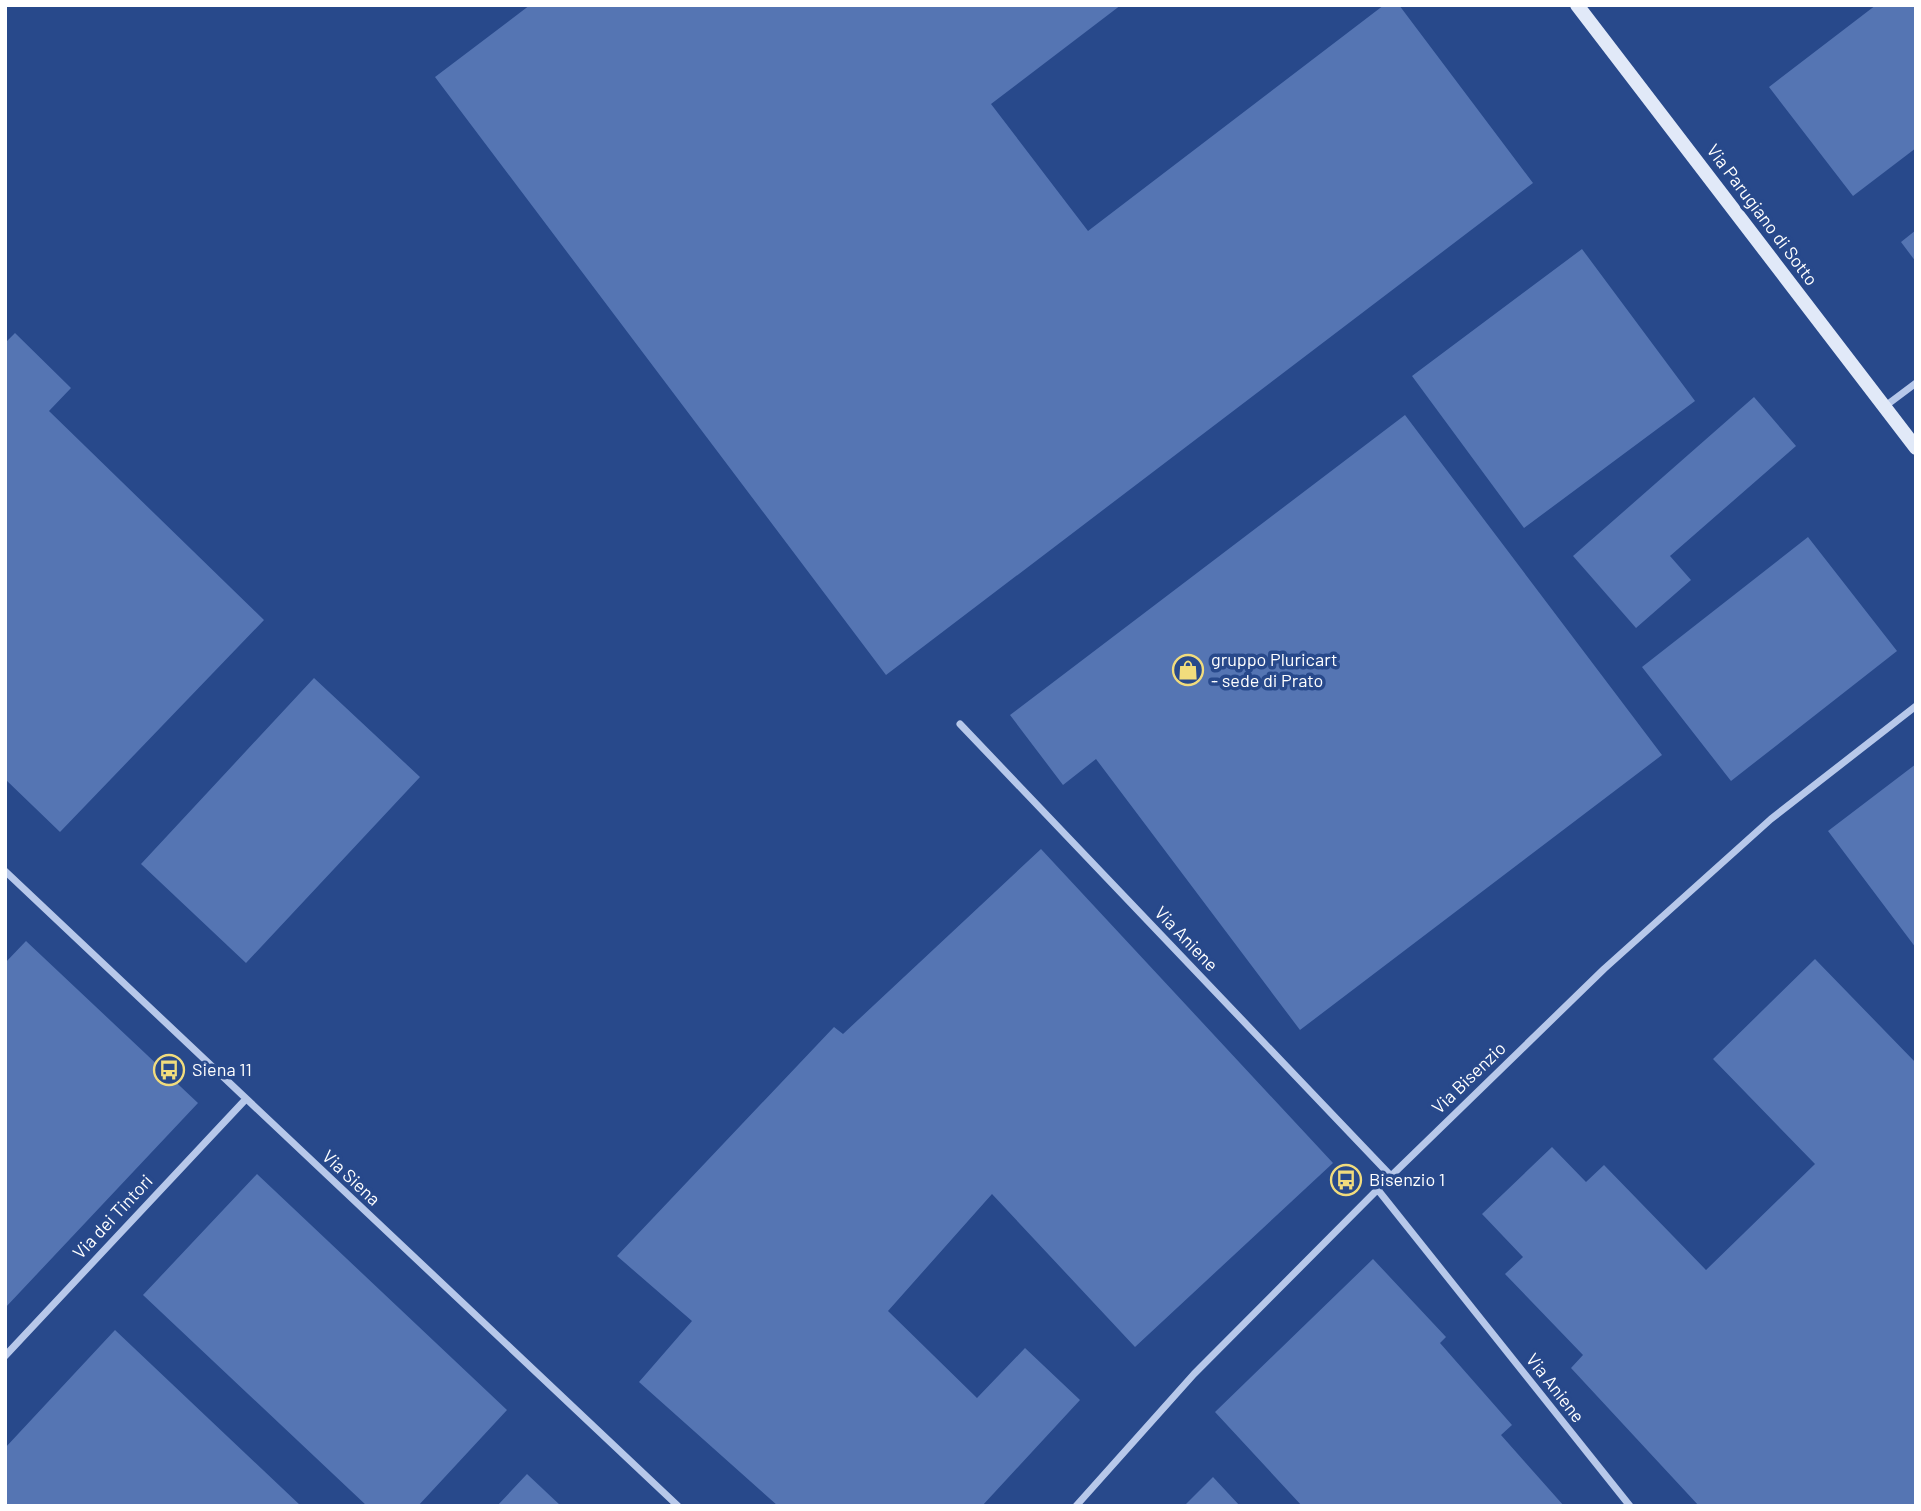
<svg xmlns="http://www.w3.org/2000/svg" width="1921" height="1511" font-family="Barlow,sans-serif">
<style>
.building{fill:#5575b3}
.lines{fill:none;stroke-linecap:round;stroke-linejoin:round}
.street{stroke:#b7c8ea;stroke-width:7}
.secondary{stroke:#e1e9f8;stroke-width:14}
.labels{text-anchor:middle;stroke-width:7;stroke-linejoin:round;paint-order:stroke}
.street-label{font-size:18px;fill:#fff;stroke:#28498b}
.poi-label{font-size:18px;fill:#fff;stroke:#28498b;text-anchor:start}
</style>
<rect width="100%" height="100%" fill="#28498b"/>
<path class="building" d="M530 5H1121L991 104 1088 231 1384 5H1399L1533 183 886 675 435 77Z
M1876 5H1916V148L1853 196 1769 87Z
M1916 230V262L1901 242Z
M1582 249 1695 401 1524 528 1412 376Z
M15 333 71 388 49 411 264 620 60 832 5 779V343Z
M1754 397 1796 446 1670 556 1691 580 1636 628 1573 556Z
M1405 415 1662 755 1300 1030 1096 759 1063 785 1010 715Z
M1808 537 1897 651 1731 781 1642 667Z
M314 678 420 777 246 963 141 864Z
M1916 764V948L1828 831Z
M1041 849 1333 1163 1135 1347 992 1194 888 1311 977 1398 1025 1348 1080 1400 982 1506H778L639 1382 692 1321 617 1256 834 1027 843 1034Z
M26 941 198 1103 5 1308V963Z
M1815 959 1916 1063V1506H1699L1571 1368 1583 1355 1505 1274 1523 1257 1482 1214 1552 1147 1586 1182 1604 1165 1706 1270 1815 1164 1713 1059Z
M257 1174 507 1410 418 1506H367L143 1295Z
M1373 1259 1446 1337 1440 1343 1512 1425 1501 1435 1564 1506H1302L1215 1412Z
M115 1330 301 1506H5V1448Z
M527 1474 561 1506H497Z
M1213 1477 1240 1506H1184Z"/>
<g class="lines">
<path class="street" d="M1884 407 1916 383
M960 724 1391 1176
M5 871 678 1506
M1378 1190 1630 1506
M5 1356 245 1100
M1076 1506 1194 1374 1391 1176 1604 969 1771 819 1916 706"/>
<path class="secondary" d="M1577 5 1916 448"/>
</g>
<defs>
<g id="shop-ring" transform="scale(1.575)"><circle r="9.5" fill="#28498b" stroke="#f1dc7d" stroke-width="1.5"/><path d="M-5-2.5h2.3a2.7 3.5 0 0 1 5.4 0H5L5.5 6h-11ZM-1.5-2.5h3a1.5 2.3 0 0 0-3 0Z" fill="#f1dc7d"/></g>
<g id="bus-ring" transform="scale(1.575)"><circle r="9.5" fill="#28498b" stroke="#f1dc7d" stroke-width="1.5"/><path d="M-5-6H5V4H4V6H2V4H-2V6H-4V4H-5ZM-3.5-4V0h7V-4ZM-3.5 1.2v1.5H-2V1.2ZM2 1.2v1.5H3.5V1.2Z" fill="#f1dc7d"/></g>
</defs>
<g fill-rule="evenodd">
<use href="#shop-ring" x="1188" y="670"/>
<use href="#bus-ring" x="169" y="1070"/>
<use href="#bus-ring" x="1346" y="1180"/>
</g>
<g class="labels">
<g class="street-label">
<text transform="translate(1762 215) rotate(53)" y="6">Via Parugiano di Sotto</text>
<text transform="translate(1186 939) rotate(46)" y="6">Via Aniene</text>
<text transform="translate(1469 1078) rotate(-44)" y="6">Via Bisenzio</text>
<text transform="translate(351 1178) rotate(43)" y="6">Via Siena</text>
<text transform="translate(113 1217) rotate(-47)" y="6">Via dei Tintori</text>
<text transform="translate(1555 1388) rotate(52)" y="6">Via Aniene</text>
</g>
<g class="poi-label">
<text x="1211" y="666">gruppo Pluricart<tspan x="1211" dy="21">- sede di Prato</tspan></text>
<text x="192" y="1076">Siena 11</text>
<text x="1369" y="1186">Bisenzio 1</text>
</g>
</g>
<rect width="1921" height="1511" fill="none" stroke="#ffffff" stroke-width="14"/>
</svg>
